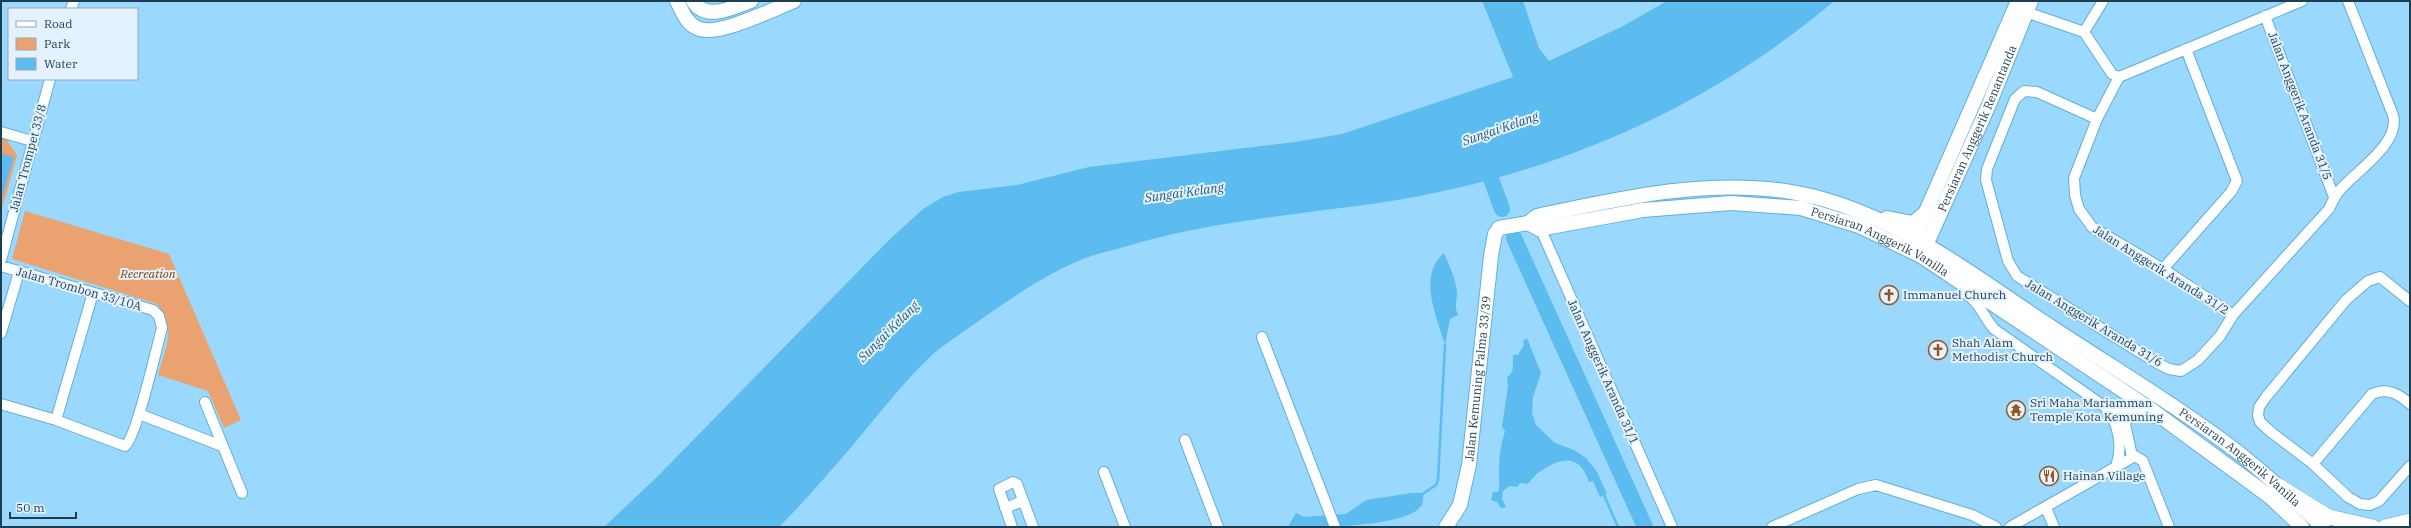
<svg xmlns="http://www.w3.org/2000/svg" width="2411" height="528" font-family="'IBM Plex Serif',serif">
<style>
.green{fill:#eaa270}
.water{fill:#5cbcf0}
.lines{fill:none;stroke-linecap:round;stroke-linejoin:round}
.stream{stroke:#5cbcf0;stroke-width:2.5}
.river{stroke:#5cbcf0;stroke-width:16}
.street-casing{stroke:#60afdb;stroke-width:12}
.secondary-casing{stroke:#60afdb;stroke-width:16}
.primary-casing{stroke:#60afdb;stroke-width:16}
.street{stroke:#fff;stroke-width:10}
.secondary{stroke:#fff;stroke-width:14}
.primary{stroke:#fff;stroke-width:15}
.labels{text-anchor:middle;stroke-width:4;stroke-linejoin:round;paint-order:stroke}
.street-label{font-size:12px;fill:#1d3e51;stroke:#e3f2fc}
.park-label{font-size:12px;font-style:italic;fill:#81420b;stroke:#e3f2fc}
.poi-label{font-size:12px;fill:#1d3e51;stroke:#e3f2fc;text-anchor:start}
.water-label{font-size:13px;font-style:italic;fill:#295c77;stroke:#e3f2fc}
</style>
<rect width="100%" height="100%" fill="#9ad8fd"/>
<path class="green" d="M1 138 6 139 17 155 1 212Z
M25 211 169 254 241 420 224 428 208 391 158 375C165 348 177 329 157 304L12 259Z"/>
<path class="water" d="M1482 1H1523L1539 48 1549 61 1623 26 1667 1H1834C1702 114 1536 182 1364 205 1283 216 1202 223 1124 247 1110 251 1096 254 1083 259 1043 275 998 307 963 332 952 340 939 348 929 358 901 385 878 415 853 445 829 473 805 501 779 527H604L656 478 888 241 923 209 943 197 959 192 1017 185 1089 167 1295 142 1342 134 1513 77Z
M1 154 14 157 1 200Z
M1444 253C1449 265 1456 279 1457 293 1457 301 1454 307 1458 315L1450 319 1445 345C1437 317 1417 276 1444 253Z
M1527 338 1541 373 1533 397 1532 413 1536 425 1555 443 1574 450 1586 458 1597 472 1607 494 1600 497 1593 481 1589 482C1580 455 1563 456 1541 471 1535 474 1532 480 1527 484L1520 483 1517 487 1509 486 1503 491 1502 499 1506 507 1501 508 1497 502 1491 500 1493 492H1498C1501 484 1498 477 1499 469 1499 456 1501 443 1505 431L1502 427 1508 386 1507 377C1516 371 1512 364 1513 355H1518L1524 345 1523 341Z
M1412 493H1424C1423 496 1423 501 1422 505 1407 528 1318 527 1288 527L1296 513 1304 517 1346 514 1366 500Z"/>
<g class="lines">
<path class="stream" d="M1424 493 1436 485 1438 480 1445 345
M1604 495 1618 527"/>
<path class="river" d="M1484 160 1502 209
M1514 238 1645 527"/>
<g class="street-casing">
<path id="street" d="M71 9 74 1
M2020 10 2084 32 2112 74 2119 77
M2265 16 2334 197
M2084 32 2103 1
M2097 119 2037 92 2024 91 2015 99 1987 169 1986 180 2008 261 2017 276 2157 363 2169 369 2181 371 2198 360 2220 336 2233 315 2329 209C2332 202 2335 196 2340 190 2356 171 2401 143 2393 115L2348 1
M1 132 32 141
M1538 223 1672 527
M1 260 50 79
M1 266 153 310 159 316 162 328C157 346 136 439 125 446L56 420 1 404
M2163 269 2231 192 2237 181 2186 49
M1965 293C1981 304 1982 315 1994 329L2105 407 2132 410 2156 418
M2410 301 2380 277 2368 281 2346 300 2266 397 2259 407 2258 415 2260 422 2271 432 2313 464 2348 497 2360 504 2370 505 2379 501 2410 466
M2233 315 2163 269 2092 227 2079 209 2075 195 2074 178 2097 119 2119 77 2302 1
M1 333 19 272
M1262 337 1335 527
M205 402 242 493
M2105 407C2119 423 2123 447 2116 467
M139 414 222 446
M56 420 93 293
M1185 440 1218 527
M2132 456 2125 424 2132 410
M2313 464 2372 394C2387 387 2399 394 2410 404
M1104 472 1125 527
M1005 508 1023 501
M2046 508 2054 527
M1012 527 999 489 1013 482 1017 484 1033 527
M1772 527 1858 489 1876 485 1972 515 1996 527
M2010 527 2135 456 2143 461 2146 469 2169 527"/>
</g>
<g class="secondary-casing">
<g id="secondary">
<path d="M677 1C682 11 686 23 697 28 717 38 773 9 794 1"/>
<path d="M693 1C706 22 734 7 751 1"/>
<path d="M1887 218 1913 223 1926 212"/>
<path id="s1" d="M1528 223 1537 216C1618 199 1702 179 1785 191 1887 206 1970 274 2053 328 2115 369 2180 408 2239 453 2268 476 2296 502 2323 527"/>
<path d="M1911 246 2018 1"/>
<path id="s2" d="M1923 252 1988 107 2031 1"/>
<path id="s3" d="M1446 527 1460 505 1469 465 1491 256 1495 234 1499 228 1528 223 1539 229 1643 210 1731 203 1801 208 1859 226 1921 256 2149 408 2269 496 2302 527"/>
</g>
</g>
<g class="primary-casing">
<path id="primary" d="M2277 485 2329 517 2373 527
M2385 527 2410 521"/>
</g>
<use href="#street" class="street"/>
<use href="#secondary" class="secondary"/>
<use href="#primary" class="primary"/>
</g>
<defs>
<g id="church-ring" transform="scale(1)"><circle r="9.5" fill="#e3f2fc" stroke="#975522" stroke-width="1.5"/><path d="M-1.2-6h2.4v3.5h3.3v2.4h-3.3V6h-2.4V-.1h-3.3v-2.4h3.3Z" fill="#975522"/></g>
<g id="temple-ring" transform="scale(1)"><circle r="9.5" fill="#e3f2fc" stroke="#975522" stroke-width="1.5"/><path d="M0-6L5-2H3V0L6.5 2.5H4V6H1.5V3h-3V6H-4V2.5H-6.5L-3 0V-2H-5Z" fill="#975522"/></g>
<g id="restaurant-ring" transform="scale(1)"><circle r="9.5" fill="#e3f2fc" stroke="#975522" stroke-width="1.5"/><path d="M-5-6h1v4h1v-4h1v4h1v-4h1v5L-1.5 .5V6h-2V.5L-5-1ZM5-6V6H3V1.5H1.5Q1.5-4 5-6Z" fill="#975522"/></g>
</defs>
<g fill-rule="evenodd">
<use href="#church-ring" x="1889" y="295"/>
<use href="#church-ring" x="1938" y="350"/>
<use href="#temple-ring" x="2016" y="410"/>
<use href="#restaurant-ring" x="2049" y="476"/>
</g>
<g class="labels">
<g class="street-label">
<text transform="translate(2300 106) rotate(69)" y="4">Jalan Anggerik Aranda 31/5</text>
<text dy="4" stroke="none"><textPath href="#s2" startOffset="135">Persiaran Anggerik Renantanda</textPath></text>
<text transform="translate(28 158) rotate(-75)" y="4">Jalan Trompet 33/8</text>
<text dy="4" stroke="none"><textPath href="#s3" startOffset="699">Persiaran Anggerik Vanilla</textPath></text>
<text transform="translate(2161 270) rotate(32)" y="4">Jalan Anggerik Aranda 31/2</text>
<text transform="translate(79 289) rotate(16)" y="4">Jalan Trombon 33/10A</text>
<text transform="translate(2094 323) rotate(31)" y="4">Jalan Anggerik Aranda 31/6</text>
<text transform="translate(1603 372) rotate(66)" y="4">Jalan Anggerik Aranda 31/1</text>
<text dy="4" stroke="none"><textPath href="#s3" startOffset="154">Jalan Kemuning Palma 33/39</textPath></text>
<text dy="4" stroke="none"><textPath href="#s1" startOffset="793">Persiaran Anggerik Vanilla</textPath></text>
</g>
<g class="park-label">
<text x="148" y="278">Recreation</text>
</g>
<g class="poi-label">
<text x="1903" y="299">Immanuel Church</text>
<text x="1952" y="347">Shah Alam<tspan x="1952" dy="14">Methodist Church</tspan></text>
<text x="2030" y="407">Sri Maha Mariamman<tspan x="2030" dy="14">Temple Kota Kemuning</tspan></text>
<text x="2063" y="480">Hainan Village</text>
</g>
<g class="water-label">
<text transform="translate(1500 128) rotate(-19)" y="5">Sungai Kelang</text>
<text transform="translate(1184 192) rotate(-8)" y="5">Sungai Kelang</text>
<text transform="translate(888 331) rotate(-45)" y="5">Sungai Kelang</text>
</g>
</g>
<rect width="2411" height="528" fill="none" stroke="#1d3e51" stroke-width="4"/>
<rect x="8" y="8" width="130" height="72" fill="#e3f2fc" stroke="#94aab8"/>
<rect x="16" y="21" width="20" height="6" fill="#ffffff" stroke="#94aab8"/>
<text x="44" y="28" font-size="12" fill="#1d3e51">Road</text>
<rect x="16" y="38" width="20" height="12" fill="#eaa270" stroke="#94aab8"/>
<text x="44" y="48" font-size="12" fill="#1d3e51">Park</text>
<rect x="16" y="58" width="20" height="12" fill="#5cbcf0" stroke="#94aab8"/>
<text x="44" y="68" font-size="12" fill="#1d3e51">Water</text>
<path d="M10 512v6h66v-6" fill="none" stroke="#1d3e51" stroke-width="2"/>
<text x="16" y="512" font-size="12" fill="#1d3e51" stroke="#e3f2fc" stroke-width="3" paint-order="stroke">50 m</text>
</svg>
